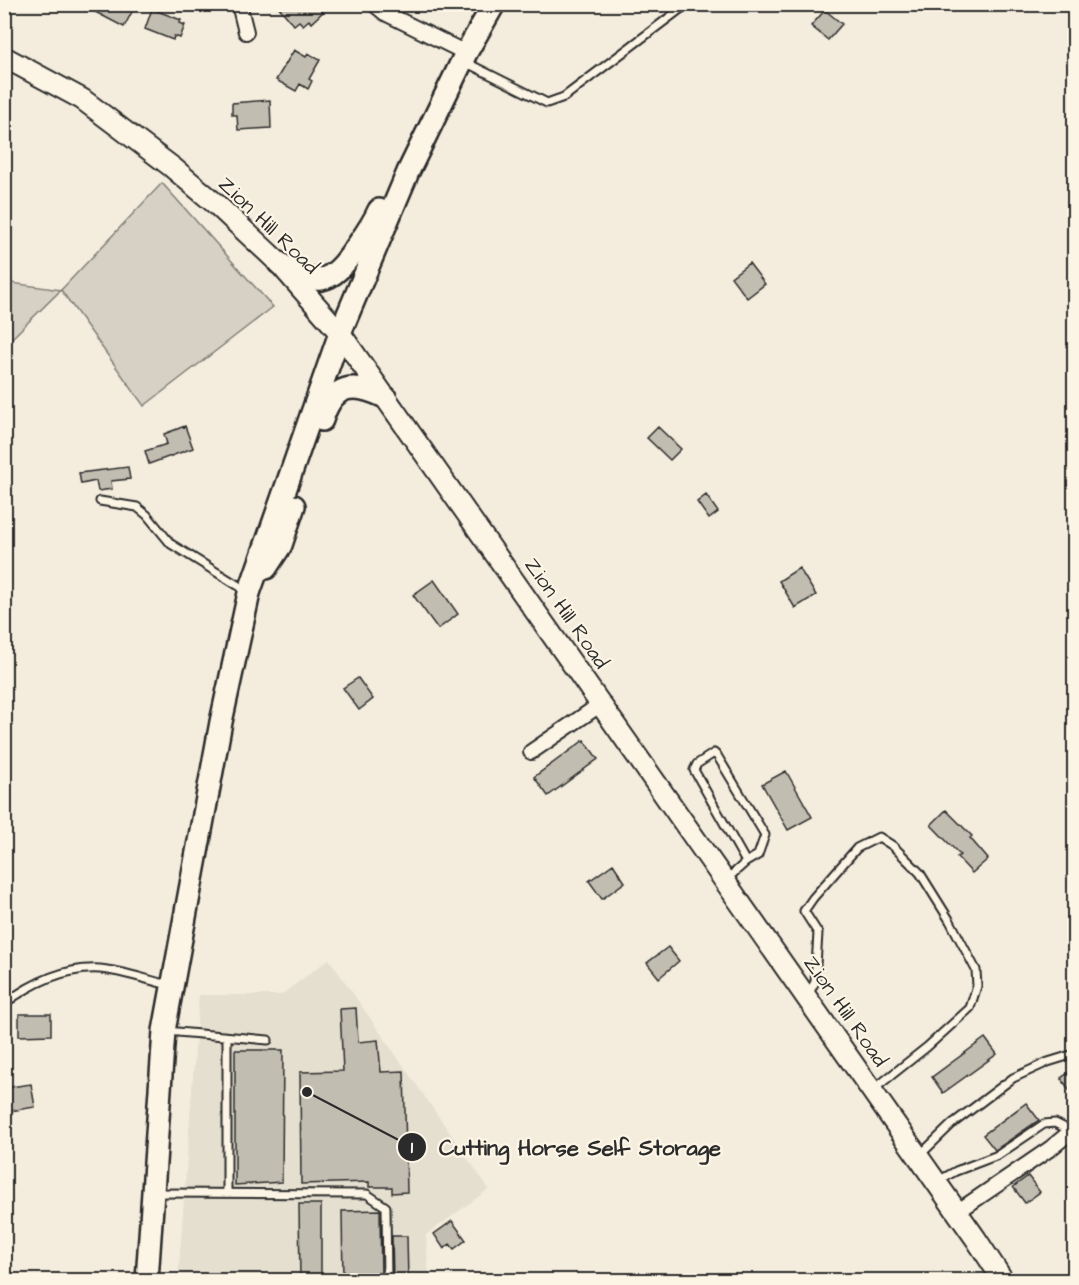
<svg xmlns="http://www.w3.org/2000/svg" width="1079" height="1285" font-family="'Architects Daughter',sans-serif">
<style>
.built{fill:#e5dfd0}
.green{fill:#d6d1c4;stroke:#807e78;stroke-width:1.5}
.building{fill:#c2bdb1;stroke:#2b2b2b;stroke-width:1.5}
.lines{fill:none;stroke-linecap:round;stroke-linejoin:round}
.lane-casing{stroke:#2b2b2b;stroke-width:11}
.street-casing{stroke:#2b2b2b;stroke-width:18}
.secondary-casing{stroke:#2b2b2b;stroke-width:24}
.primary-casing{stroke:#2b2b2b;stroke-width:26}
.lane{stroke:#fcf5e5;stroke-width:7}
.street{stroke:#fcf5e5;stroke-width:14}
.secondary{stroke:#fcf5e5;stroke-width:20}
.primary{stroke:#fcf5e5;stroke-width:21}
.labels{text-anchor:middle;stroke-width:4.5;stroke-linejoin:round;paint-order:stroke}
.street-label{font-size:21px;fill:#2b2b2b;stroke:#fcf5e5}
.leader{fill:none;stroke:#2b2b2b;stroke-width:2}
.callout-dot{fill:#2b2b2b;stroke:#fcf5e5;stroke-width:2}
.mark-label{font-size:18px;text-anchor:middle;font-weight:bold;fill:#fff}
.callout-label{font-size:22px;text-anchor:middle;font-weight:bold;fill:#2b2b2b;stroke:#fcf5e5;stroke-width:4.5;stroke-linejoin:round;paint-order:stroke}
</style>
<rect width="100%" height="100%" fill="#f4edde"/>
<filter id="ink" filterUnits="userSpaceOnUse"><feTurbulence type="fractalNoise" baseFrequency=".0167" numOctaves="2"/><feDisplacementMap in="SourceGraphic" scale="12" xChannelSelector="R" yChannelSelector="G"/><feConvolveMatrix kernelMatrix="1 2 1 2 8 2 1 2 1" color-interpolation-filters="sRGB"/></filter>
<g filter="url(#ink)">
<path class="built" d="M329 959 489 1189 426 1235 429 1280H178L199 995H281Z"/>
<path class="green" d="M162 183 273 307 144 406 61 290 5 345V282L61 290Z"/>
<path class="building" d="M80 4H136L124 27Z
M276 4H316L323 12 311 23 309 20 303 25 299 21 294 25Z
M152 9 181 20 180 23 185 25 180 38 174 36 173 40 145 29Z
M825 10 842 24 828 40 811 26Z
M294 50 306 57 308 53 320 60 309 79 312 81 308 89 300 84 296 91 276 80Z
M270 100 271 128 238 130 237 115H232V103Z
M749 263 765 284 747 298 731 277Z
M185 426 193 448 149 464 145 451 167 444 164 434Z
M658 427 681 449 670 460 647 438Z
M128 467 130 479 111 481 112 489 98 491 96 481 81 484 79 473Z
M706 495 718 512 709 519 697 502Z
M799 568 816 595 795 608 779 581Z
M434 580 458 614 438 629 413 595Z
M358 678 373 699 359 710 343 688Z
M584 740 598 759 548 796 534 777Z
M786 771 812 817 788 830 762 784Z
M946 810 972 836 970 838 988 859 972 873 957 857 960 855 931 825Z
M613 864 625 882 602 899 589 881Z
M668 947 679 961 659 978 647 963Z
M356 1008 358 1042 378 1040 381 1072 404 1071 407 1192 392 1193V1187H369V1182L301 1184 300 1072 343 1071 340 1009Z
M19 1014H51V1035L19 1036Z
M985 1038 997 1054 943 1093 932 1077Z
M235 1050H283L282 1182 235 1185Z
M1074 1069V1097L1061 1078Z
M31 1084 35 1107 4 1112V1088Z
M1026 1103 1039 1120 995 1150 983 1135Z
M1028 1176 1040 1192 1025 1203 1013 1187Z
M299 1204H321V1281H300Z
M380 1210 381 1279 343 1280 342 1211Z
M452 1221 466 1240 454 1249 450 1244 444 1249 434 1234Z
M392 1236H407L408 1280 393 1279Z"/>
<g class="lines">
<g class="lane-casing">
<path id="lane" d="M465 62 547 103 564 97 687 4
M100 501 137 507 147 515 171 544 247 591
M727 879 746 862 758 855 765 835 718 757 714 753 697 764 694 770 746 862
M808 995 815 982 818 933 804 911 813 898 857 848 879 837 893 846 920 873 950 921 976 970 977 986 970 1008 927 1047 874 1089
M4 1004C32 983 65 967 100 969 123 971 147 980 169 985
M166 1031 268 1040
M227 1037V1193
M920 1155 952 1124 1013 1078 1048 1062 1074 1054
M938 1181 956 1171 998 1155 1044 1124 1055 1123 1071 1131
M154 1193 367 1194 386 1207 387 1280"/>
</g>
<g class="street-casing">
<path id="street" d="M239 4 246 32
M374 4 385 13 466 53
M531 752 601 704
M957 1212 1051 1148 1074 1129"/>
</g>
<g class="secondary-casing">
<path id="secondary" d="M4 57 82 99 172 167 217 205 279 263 340 333 976 1239 1003 1280"/>
</g>
<g class="primary-casing">
<path id="primary" d="M279 263C316 288 331 285 355 249 364 236 373 224 379 210
M322 420C333 383 354 382 385 397
M266 568 281 545 294 506
M147 1280 164 1031 221 722 249 593 340 333 408 172 466 53 494 4"/>
</g>
<use href="#lane" class="lane"/>
<use href="#street" class="street"/>
<use href="#secondary" class="secondary"/>
<use href="#primary" class="primary"/>
</g>
</g>
<g class="labels">
<g class="street-label">
<text transform="translate(269 225) rotate(44)" y="7">Zion Hill Road</text>
<text transform="translate(567 613) rotate(55)" y="7">Zion Hill Road</text>
<text transform="translate(846 1011) rotate(55)" y="7">Zion Hill Road</text>
</g>
</g>
<path class="leader" d="M307 1092L412 1147"/>
<g class="callout-dot">
<circle cx="307" cy="1092" r="6"/>
<circle cx="412" cy="1147" r="15"/>
</g>
<g class="mark-label">
<text x="412" y="1153">1</text>
</g>
<g class="callout-label">
<text x="580" y="1155">Cutting Horse Self Storage</text>
</g>
<rect width="1079" height="1285" fill="none" stroke="#fcf5e5" stroke-width="24"/>
<rect x="12" y="12" width="1055" height="1261" fill="none" stroke="#2b2b2b" stroke-width="2" filter="url(#ink)"/>
</svg>
